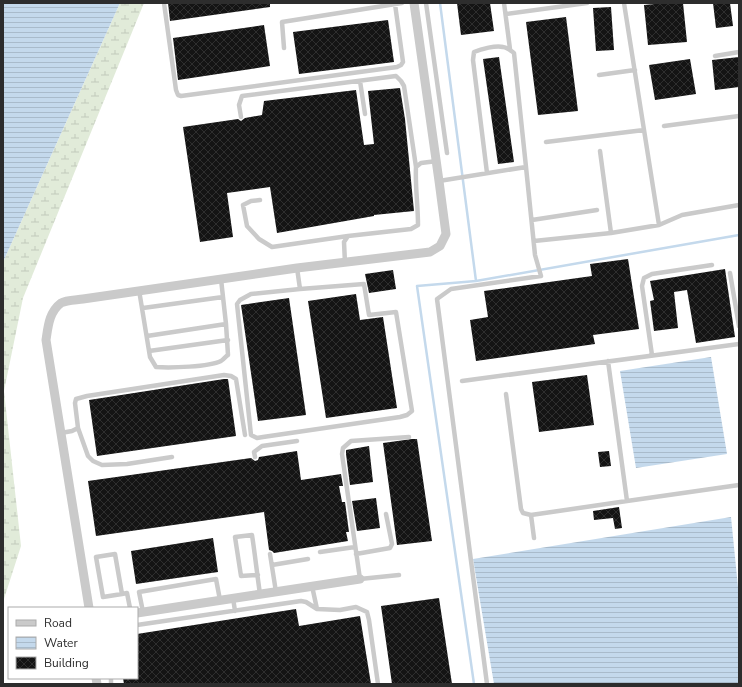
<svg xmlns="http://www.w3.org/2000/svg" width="742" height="687" font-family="'Nunito Sans',sans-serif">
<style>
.wetland{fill:url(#wetland-marsh)}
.water{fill:url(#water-rules)}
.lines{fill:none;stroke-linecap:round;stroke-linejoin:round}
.stream{stroke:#c4d9ec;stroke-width:2.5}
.building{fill:url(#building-cross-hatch)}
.lane{stroke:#cacaca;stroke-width:4.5}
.street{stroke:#cacaca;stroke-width:9}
</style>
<defs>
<pattern id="wetland-marsh" width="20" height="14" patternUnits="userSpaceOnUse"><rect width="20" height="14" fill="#e1ebd9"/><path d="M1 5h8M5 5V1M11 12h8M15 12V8" fill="none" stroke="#c1cabb"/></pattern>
<pattern id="water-rules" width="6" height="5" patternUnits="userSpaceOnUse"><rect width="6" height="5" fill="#c4d9ec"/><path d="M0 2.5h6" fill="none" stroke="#a9bbcb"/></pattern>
<pattern id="building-cross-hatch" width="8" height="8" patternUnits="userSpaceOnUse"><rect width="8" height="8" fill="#141414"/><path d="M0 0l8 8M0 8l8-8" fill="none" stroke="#2e2e2e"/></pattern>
</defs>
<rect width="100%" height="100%" fill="#fff"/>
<path class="wetland" d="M120 3H144L23 298 4 391 21 546 3 602V262Z"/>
<path class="water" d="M3 3H120L3 262Z
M711 357 727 454 636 468 620 371Z
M731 517 739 597V684H494L473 559Z"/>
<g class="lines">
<path class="stream" d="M440 3 476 281 417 286 474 684
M476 281 739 235"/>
</g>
<path class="building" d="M168 3H270V7L170 21Z
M457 3H490L494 31 461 35Z
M665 3H683L687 42 648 45 644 5Z
M713 3H730L733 26 716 28Z
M611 7 614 50 596 51 593 8Z
M566 17 578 111 538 115 526 22Z
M388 20 394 62 299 74 293 32Z
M264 25 270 66 178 80 173 38Z
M499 57 514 162 498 164 483 59Z
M739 57V87L715 90 712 60Z
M690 59 696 94 655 100 649 65Z
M400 88 405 119 414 211 374 215V216L277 233 270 187 227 193 233 237 200 242 183 127 238 119 241 121 245 118 262 115 264 101 356 90 364 145 374 144 368 91Z
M628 259 639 329 593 335 595 344 476 361 470 320 488 317 484 291 592 276 590 264Z
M725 269 735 337 696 343 687 290 674 292 678 328 654 331 650 301 654 300 650 281Z
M393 270 396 289 369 293 365 274Z
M356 294 360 320 383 317 397 408 326 418 308 301Z
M289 298 306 415 258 421 241 305Z
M587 375 594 425 539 432 532 382Z
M224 379H228L236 436 97 456 89 400Z
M412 439H417L432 541 397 545 383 443Z
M369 446 373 482 350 485 346 454V450Z
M297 451 301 480 341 474 343 486H339L342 502H345L349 532H346L348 541 274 553 272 551 269 550 264 512 96 536 88 481 251 458 255 461 258 460 259 457Z
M609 451 611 466 600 467 598 452Z
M376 498 380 528 357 531 352 501Z
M619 507 622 528 615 529 613 518 594 520 593 511Z
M213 538 218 572 136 584 131 551Z
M439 598 452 684H392L381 606Z
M296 609 299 626 360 616 371 684H124L123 678H137V634Z"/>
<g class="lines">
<path class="lane" d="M164 3 176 90 178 95 181 96 397 67 401 65 403 62 395 4
M426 3 447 153
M504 3 510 49
M624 3 659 225
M506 14 587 3
M284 48 282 22 402 3
M715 56 739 52
M599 75 635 70
M360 81 365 114
M241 117 239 105 242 96 396 76 401 81 404 86 416 167
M664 126 739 116
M546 142 644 130
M600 151 611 233
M487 173 473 60 474 52C481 49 496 45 503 47 507 47 511 51 514 53L526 167
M439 181 526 167 535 255 541 276 451 289 437 299 487 684
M260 200 251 201 243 205 247 226 259 239 272 247 348 236
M532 220 597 210
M534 241 611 233 659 225 682 215 739 205
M345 263 344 242 348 236 411 229 418 225C418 205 415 186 416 167L421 163 437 161
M297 268 300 289
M730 273 739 326
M364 284 369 315 396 312 412 411 407 415 400 417 263 437 257 438 251 435 237 304 240 300 251 294 300 289Z
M139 290 150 357 156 367C170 368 209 367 221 361 224 359 226 356 228 355L226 324 221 279
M143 308 223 297
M147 336 226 324
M149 351 228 340
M652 355 642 286 644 278 652 274 712 265
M462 381 739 344
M506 394 521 509 523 513 531 515
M78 428 88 456 93 461 102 465 127 464 172 457
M61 433 72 431 78 428 75 403 76 399 87 396 224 375 231 376 236 379 245 435
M255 457 254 452 262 446 297 441
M627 501 739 485
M534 538 531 515 627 501 608 361
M320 552 355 547
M115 554 122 594 103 597 96 557Z
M270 554 276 592
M356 554 390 548 392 544 386 514
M272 565 308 559
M258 575 241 576 235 537 252 535C255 554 257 574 260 594
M399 575 360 579 342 454 343 448 351 441 409 437
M312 586 317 609 340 610 356 607 367 612 369 620 378 684
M122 594 127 593 130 608
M233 598 235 611
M143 612 139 592 216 579 220 600
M137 625 301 601 306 602 317 609
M111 678V684"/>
<path class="street" d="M89 608 46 340C48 327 49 312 61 303 66 300 76 300 83 299L297 268 430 252 440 246 446 234 439 181 414 3
M137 613 360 579
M96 678 97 684"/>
</g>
<rect width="742" height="687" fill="none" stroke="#2d2d2d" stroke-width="8"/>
<rect x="8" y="607" width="130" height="72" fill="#ffffff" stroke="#ababab"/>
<rect x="16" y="620" width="20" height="6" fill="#cacaca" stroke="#ababab"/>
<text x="44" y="627" font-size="12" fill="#2d2d2d">Road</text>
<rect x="16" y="637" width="20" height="12" fill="url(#water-rules)" stroke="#ababab"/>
<text x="44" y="647" font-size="12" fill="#2d2d2d">Water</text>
<rect x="16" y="657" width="20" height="12" fill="url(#building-cross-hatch)" stroke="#ababab"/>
<text x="44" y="667" font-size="12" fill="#2d2d2d">Building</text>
</svg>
